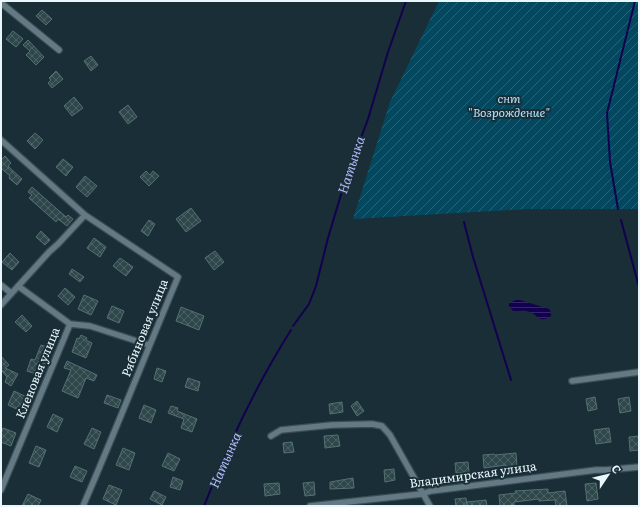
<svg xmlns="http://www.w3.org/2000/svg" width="640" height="507" font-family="Literata,serif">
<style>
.garden{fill:url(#garden-furrows)}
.water{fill:url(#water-rules)}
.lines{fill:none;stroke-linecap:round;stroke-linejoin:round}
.stream{stroke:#13004f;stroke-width:2}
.building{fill:url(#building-cross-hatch);stroke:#557073}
.street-casing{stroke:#3a4c53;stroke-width:8}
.street{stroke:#637984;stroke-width:5.5}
.labels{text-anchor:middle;stroke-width:4;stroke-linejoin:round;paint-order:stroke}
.park-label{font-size:12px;font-style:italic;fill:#b0e3fc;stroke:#192e37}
.street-label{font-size:12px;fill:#e9f6fc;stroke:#192e37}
.water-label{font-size:13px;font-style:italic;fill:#b3bbfd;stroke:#192e37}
</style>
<defs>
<pattern id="garden-furrows" width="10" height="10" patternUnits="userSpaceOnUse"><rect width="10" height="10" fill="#044860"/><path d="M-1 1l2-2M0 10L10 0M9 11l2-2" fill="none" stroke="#296378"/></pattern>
<pattern id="water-rules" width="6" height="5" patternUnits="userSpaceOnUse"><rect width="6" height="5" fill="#13004f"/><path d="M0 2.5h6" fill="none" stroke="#352669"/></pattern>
<pattern id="building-cross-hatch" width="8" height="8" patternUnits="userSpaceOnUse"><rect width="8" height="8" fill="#2e474a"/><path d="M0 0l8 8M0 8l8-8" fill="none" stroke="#4c6265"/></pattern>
</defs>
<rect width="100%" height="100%" fill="#192e37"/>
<path class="garden" d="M439 1H639V209H529L353 219 390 102Z"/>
<path class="water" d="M516 300H520L549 309 551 312V316C540 324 538 315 530 312 525 310 518 311 513 311L509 306V303Z"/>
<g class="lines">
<path class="stream" d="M618 209 610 162 607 113 635 1
M621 220 639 287
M464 222 473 257 511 380
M293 326 309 304 316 286 328 238 346 178 368 119 388 52 406 1
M204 506C228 445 256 385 291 330"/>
</g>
<path class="building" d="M42 10 52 19 46 25 36 16Z
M13 31 23 39 16 47 6 39Z
M28 40 44 57 36 65 26 55 30 51 23 45Z
M91 56 98 65 91 71 84 61Z
M56 71 63 79 52 88 48 83 51 80 49 78Z
M74 97 83 108 72 116 64 106Z
M128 105 137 117 128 124 119 112Z
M35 133 43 140 35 149 27 141Z
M5 156 11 163 8 166 22 179 17 185 9 178 10 176 1 168V160Z
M63 159 73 167 66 176 56 167Z
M146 171 150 175 153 171 159 176 149 186 140 177Z
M85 176 97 186 87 197 76 187Z
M32 187 66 217 68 215 73 219 67 226 58 219 56 222 29 198 32 195 28 192Z
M191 208 201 221 186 232 176 219Z
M149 220 155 224 148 236 141 231Z
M41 231 50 240 45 245 36 237Z
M94 238 106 247 100 257 87 248Z
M215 251 224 262 214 270 205 258Z
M10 253 19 262 12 270 2 262Z
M120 258 133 267 126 276 113 266Z
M72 269 84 277 80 282 69 274Z
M65 288 75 297 68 305 58 296Z
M84 295 98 301 91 315 78 309Z
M112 306 124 311 119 323 107 318Z
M181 307 204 316 199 330 176 321Z
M22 315 32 326 26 332 15 322Z
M81 335 87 338 86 340 92 343 86 358 72 352 77 338 79 339Z
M41 345 51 348 44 363 46 364 42 376 27 371 31 359 35 360Z
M1 356 9 365 5 368 18 374 11 386 5 382 7 377 2 371 1 372Z
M67 361 97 375 94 381 86 378 78 398 62 391 71 370 64 368Z
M157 368 166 371 162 382 154 379Z
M188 378 200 382 198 391 185 387Z
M14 391 29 398 23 412 8 405Z
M107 395 121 400 118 408 104 403Z
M595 397 597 409 588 411 586 399Z
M629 397 631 411 620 413 618 399Z
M357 401 364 411 357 416 351 406Z
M342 402 343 412 330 414 329 404Z
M144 405 156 410 151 423 139 418Z
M171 406 178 408 177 411 197 419 192 432 181 428 184 419 168 413Z
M53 414 63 419 57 432 47 427Z
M3 428 16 433 11 446 1 442V434Z
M92 428 101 432 94 449 84 444Z
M609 428 611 442 596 444 594 430Z
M338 435 340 446 325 448 324 436Z
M639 436V450L630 451 629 437Z
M292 442 294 452 284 453 283 443Z
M36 446 46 450 39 467 29 463Z
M123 448 135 453 129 470 116 465Z
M168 453 180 459 174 471 162 466Z
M516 453 517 467 506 468V465L484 468 483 455 494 454 495 455Z
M468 462 469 472 456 473 455 463Z
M75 466 87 471 82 482 70 477Z
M394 469 395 480 385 482 384 470Z
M173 477 183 481 180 490 170 487Z
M353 478 354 488 330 489V482Z
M314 482 315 495 305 496 303 483Z
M279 483 280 494 265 496 264 484Z
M596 483 598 499 587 501 585 484Z
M109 485 122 490 116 505 103 499Z
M548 489V493L565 491 567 506H556L555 500 539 501V499L514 502V505L500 506 499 495 516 493 515 491Z
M154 491 166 497 162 505 150 499Z
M28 494 41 500 38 506H22Z
M466 498 467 506V502L486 500 487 506H456L455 499Z"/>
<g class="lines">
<g class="street-casing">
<path id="street" d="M1 3 59 50
M1 140 85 215 178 277C146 353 116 430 83 506
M1 285 11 293
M1 305 49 252 58 244 85 215
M70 324 90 326 149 345
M572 381 639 372
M271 436 281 430 332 425 372 424 382 426 390 435 430 506
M1 490 70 324 18 286
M310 506 422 494 431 491 596 470H606L639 467"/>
</g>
<use href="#street" class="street"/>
</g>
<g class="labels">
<g class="park-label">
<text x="509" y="103">снт<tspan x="509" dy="14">"Возрождение"</tspan></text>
</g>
<g class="street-label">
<text transform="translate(145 328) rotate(-68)" y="4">Рябиновая улица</text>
<text transform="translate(38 373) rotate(-68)" y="4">Кленовая улица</text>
<text transform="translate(473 475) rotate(-8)" y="4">Владимирская улица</text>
</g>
<g class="water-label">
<text transform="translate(351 165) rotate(-72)" y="5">Натынка</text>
<text transform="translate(225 460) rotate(-66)" y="5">Натынка</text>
</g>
</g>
<rect width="640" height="507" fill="none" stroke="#e9f6fc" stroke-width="4"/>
<g transform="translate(608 475) rotate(55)" stroke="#192e37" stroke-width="3" paint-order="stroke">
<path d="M0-3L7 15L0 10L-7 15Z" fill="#e9f6fc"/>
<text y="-6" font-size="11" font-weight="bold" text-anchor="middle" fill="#e9f6fc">С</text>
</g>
</svg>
